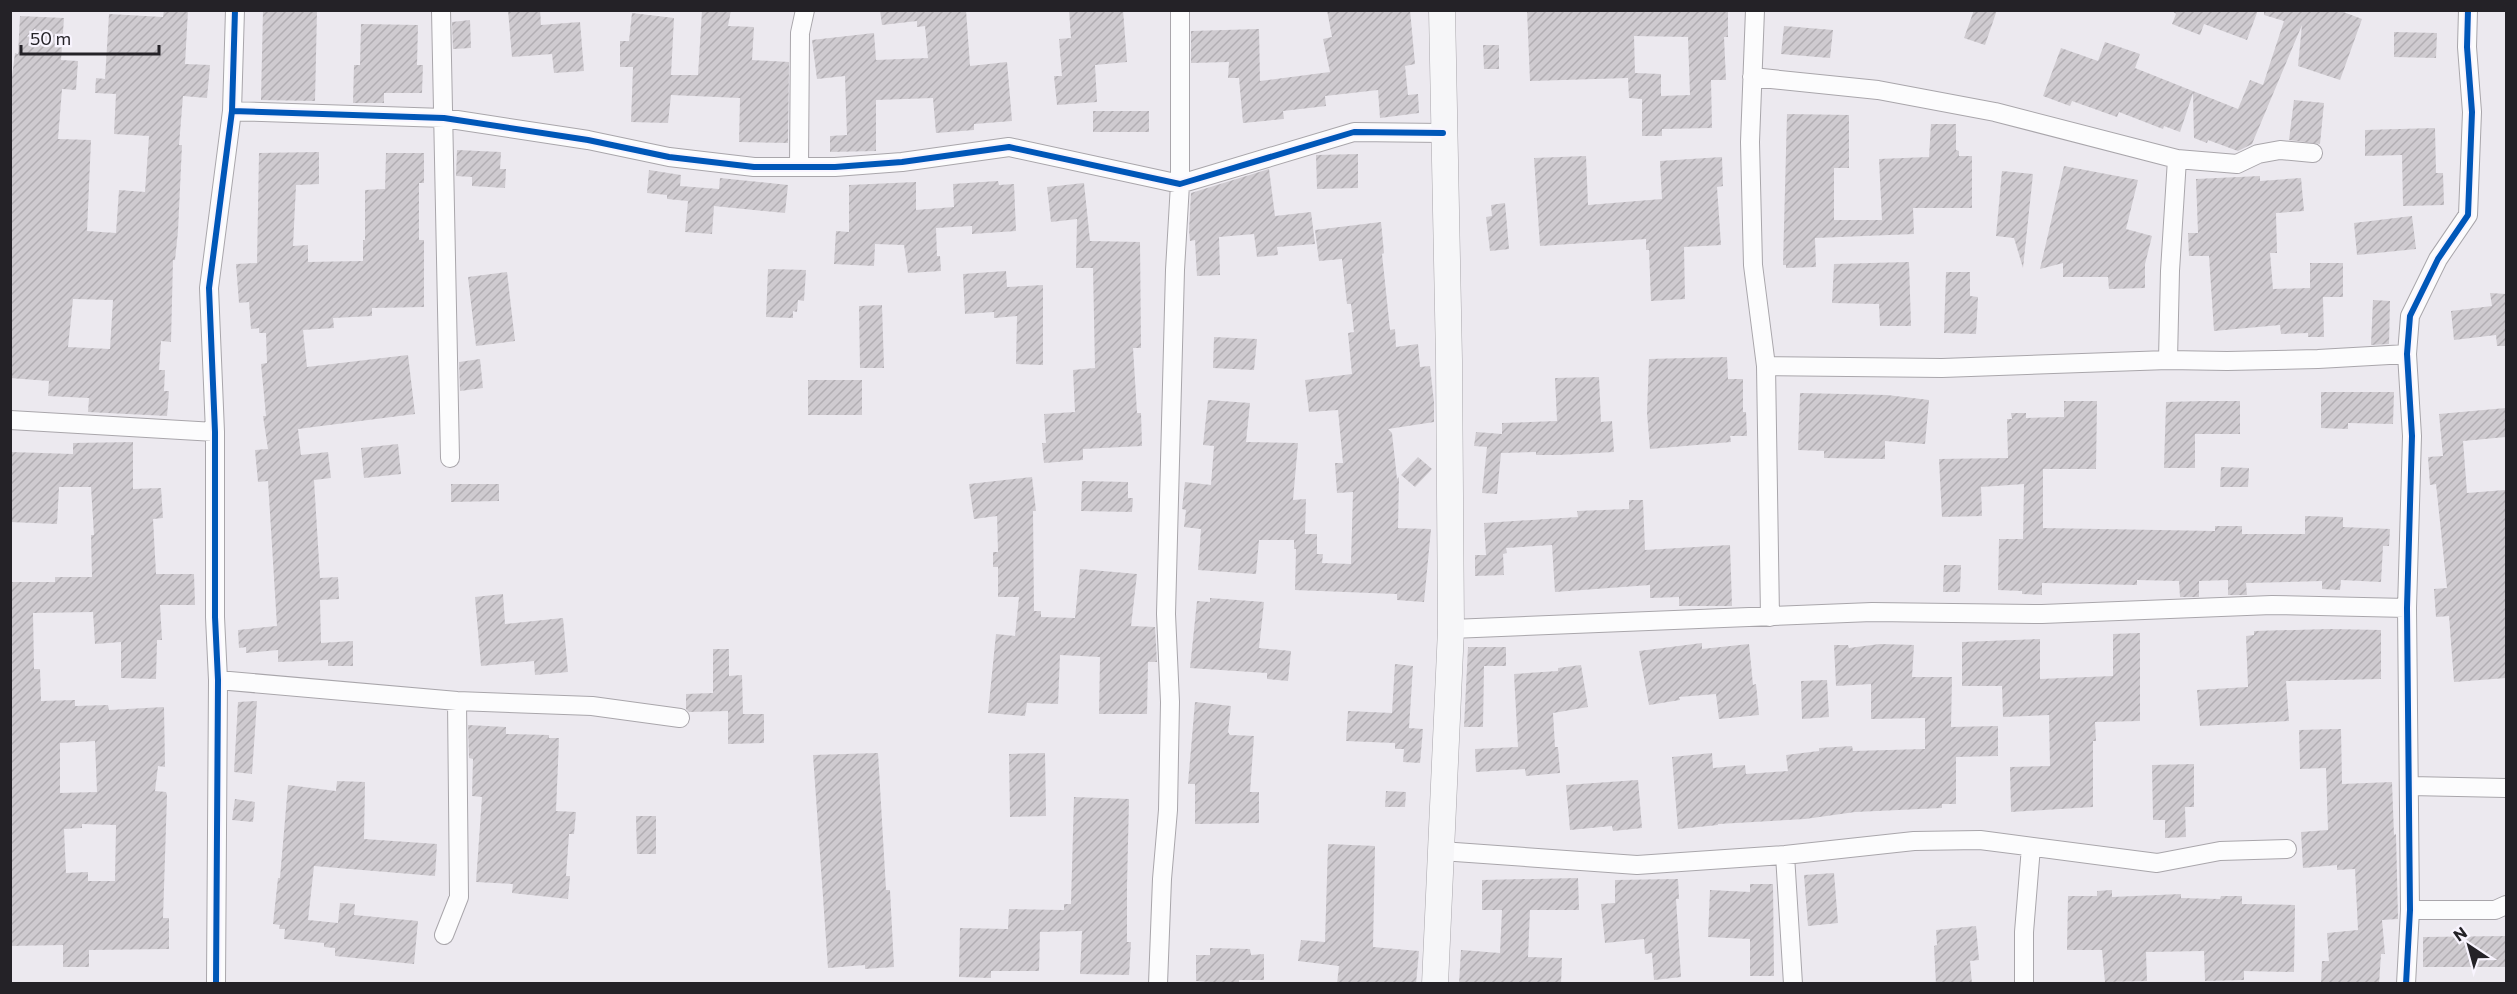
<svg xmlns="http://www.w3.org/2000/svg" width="2517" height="994" font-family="Commissioner,sans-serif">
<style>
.building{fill:url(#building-hatch);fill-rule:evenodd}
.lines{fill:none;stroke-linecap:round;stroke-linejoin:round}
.street-casing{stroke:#a9a6ab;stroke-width:20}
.secondary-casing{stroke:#a9a6ab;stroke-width:27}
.street{stroke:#fcfcfd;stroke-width:18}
.secondary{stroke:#f6f6f8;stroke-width:26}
.cycleway-casing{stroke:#f8f4fe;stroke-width:10}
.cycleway{stroke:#0057b8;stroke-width:6}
</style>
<defs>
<pattern id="building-hatch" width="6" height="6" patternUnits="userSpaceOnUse" patternTransform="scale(1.5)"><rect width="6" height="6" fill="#cfcbd0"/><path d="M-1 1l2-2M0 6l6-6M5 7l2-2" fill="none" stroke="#b2aeb3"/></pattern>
</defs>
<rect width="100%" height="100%" fill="#ece9ef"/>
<path class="building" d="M164 10H188L185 64 210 65 207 98 183 96 179 145H182L178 231 175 260H173L171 342 161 341 159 370H165L164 391H169L167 416 88 412 89 398 48 396 49 381 10 378V92L15 53 18 54 20 16 64 18 61 60 78 61 76 90 62 89 58 139 91 140 87 231 116 233 119 190 145 192 149 136 114 134 116 94 95 93 96 78 105 79 109 14 163 17ZM73 299 113 300 110 349 68 347Z
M263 10H317L315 101 261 100Z
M508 10H540L541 25 580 22 584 71 554 73 552 54 512 57Z
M702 10H731L728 26 754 27 752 60 789 62 788 143 739 142 740 98 671 95 668 123 631 122 633 67H620V41H629L632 13 674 18 671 75H698Z
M880 10H966L970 66 1007 62 1012 121 974 124V130L936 133 933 98 876 100V151L830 152V136L847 135 845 76 817 79 812 40 874 33 876 60 928 58 925 26 917 27V21L882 25Z
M1069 10H1123L1127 62 1095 65 1097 102 1057 105 1054 76H1062L1059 39 1071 38Z
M1327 10H1410L1415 64 1405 66 1408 95 1418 94 1419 113 1380 118 1378 90 1325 96 1326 106 1283 111 1284 119 1243 123 1239 78H1228L1229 62 1191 63V31L1259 29 1260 81 1330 72 1323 39 1332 37Z
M1527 10H1728V37H1724L1726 80H1711L1712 128 1662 129V136H1642V99L1629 98 1628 78 1530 81ZM1634 36 1688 37 1690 95 1661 96V74L1635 73Z
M1974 10H1997L1985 45 1964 38Z
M2171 10H2258L2247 40 2204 24 2200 35 2172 24 2176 14Z
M2264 10H2338L2362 19 2340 80 2298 66 2302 25 2252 144 2238 151 2208 140 2207 143 2194 138 2193 93 2180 132 2164 126 2163 129 2119 112 2117 117 2072 101 2070 106 2043 96 2061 48 2098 61 2105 42 2140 54 2135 68 2238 109 2250 80 2263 85 2284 21 2264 15Z
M470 20 471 48 453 49 452 22Z
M361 24 418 25 417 65H423L422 93H384V103H353L354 65H360Z
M1784 26 1833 30 1830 58 1781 54Z
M2394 32 2437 33 2436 58 2394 57Z
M1483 45H1499V69H1484Z
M2294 100 2324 103 2320 144 2289 140Z
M1093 111H1149V132H1093Z
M1787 114 1849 115V168H1834V220H1882L1879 159 1929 157 1931 124H1956V150L1959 151V156H1972V208H1913L1914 234 1815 238 1816 267 1786 268V265H1783Z
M2435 128 2436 173H2443L2444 205 2403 206 2402 155 2365 156V130Z
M457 150 501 152 500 169H506L505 188 472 186V177L456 176Z
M319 152V184L296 185 293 246 308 245V262L363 261V240H365V190L385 189 386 153H424V183H419V240H424V307L372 308V316L333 318 334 328 303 330 307 367 408 355 415 414 298 429 301 455 328 452 331 478 314 480 320 578 338 577 339 599 320 600 321 643 353 641V666H328V660L278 662V650L246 653V647L239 648 238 630 277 626 268 481 258 482 255 450 268 449 263 416H266L261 364 267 363 266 333H259V328L251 329 249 302 239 303 236 264 257 263 259 153Z
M1358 154V188L1317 189 1316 155Z
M1586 156 1588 205 1662 199 1660 161 1722 157 1723 186 1717 187 1721 245 1684 247 1685 299 1651 301 1649 250H1646V239L1540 246 1534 158Z
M2064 166 2138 180 2126 229 2152 236 2145 264V288L2109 289 2108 277H2063V263L2040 269Z
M1269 169 1275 216 1311 212 1315 244 1277 247 1278 255 1257 257 1254 234 1219 237 1220 275 1197 276 1195 240 1190 241 1189 230 1191 193Z
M649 170 681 175 680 186 719 189 720 178 788 185 785 213 714 206 712 234 685 232 688 201 667 199V195L647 193Z
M2002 171 2033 174 2023 268 2014 238 1996 236Z
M2260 176V181L2301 178 2304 211 2276 213 2277 253H2270L2273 289 2310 288V263H2343V297H2323L2324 337H2308V333L2281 334 2280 325 2214 331 2209 256H2189L2188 233H2198L2196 179Z
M998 181 999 185 1014 184 1016 231 972 234V226L936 228 937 256H940L941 271 908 273 904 245 875 244 874 266 834 264 836 231 849 232V185L916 182V210L954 207 953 184Z
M1084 183 1090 241 1140 242 1141 348H1133L1137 413H1141L1142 446 1083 449V460L1044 463 1042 443H1046L1044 414 1075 412 1073 370 1095 368 1093 268H1076L1077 219 1051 222 1047 187Z
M1505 203 1509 249 1490 251 1486 217 1492 216 1491 205Z
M2412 216 2416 249 2357 255 2354 223Z
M1381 222 1384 253 1382 254 1390 330 1395 329 1396 347 1418 344 1420 367 1430 366 1434 402V422L1388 429 1392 433 1397 479 1399 477 1398 528 1431 529 1424 602 1397 600V594L1295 590 1296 549H1294V540H1259L1256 574 1198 570 1201 529 1184 527 1186 510 1182 509 1185 482 1211 485 1214 446 1203 445 1208 400 1250 403 1246 442 1298 443 1293 500 1306 499 1305 534H1317V554H1323L1322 563 1351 564 1353 492 1337 493 1335 463H1343L1338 410 1309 412 1305 380 1352 374 1348 333 1354 332 1351 304H1347L1342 259 1319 261 1315 230Z
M1909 262 1911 326H1880L1879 304 1832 303 1834 264Z
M768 269 806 270 804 301 798 300 797 312 793 311V318L766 317Z
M1006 271 1007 287 1043 285V365L1016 364 1017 316 994 318V312L965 314 963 274Z
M507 272 515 341 476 346 468 277Z
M1946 272H1970V296L1978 297 1976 334 1944 333Z
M2490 293 2506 294V346H2497L2496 335 2454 340 2451 311 2492 306Z
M2373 300 2390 301 2389 344 2371 345Z
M882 305 884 368H860L859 306Z
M1214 337 1257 339 1254 370 1213 368Z
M1727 357 1728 379H1743V412H1746L1747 436H1730L1731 442 1650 449 1647 413 1649 359Z
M480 359 483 388 460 391 459 362Z
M1599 377 1601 422 1612 421 1614 452 1558 455H1536V452L1501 453 1497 494 1482 493 1487 447 1474 446 1476 432 1502 434V423L1557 421 1555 378Z
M808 380H862V415H808Z
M2321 392H2394L2393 424 2348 423V429L2321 428Z
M1800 393 1887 395 1929 400 1925 444 1885 441V459L1824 458V451L1798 450Z
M2064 401H2097L2096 469H2043V528L2215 531V526H2242V534H2305V516L2343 517V527L2390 529 2389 546H2383L2381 582 2341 580 2340 590 2322 589V581L2246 583 2247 595H2228V580L2199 581V597H2180L2179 581 2137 580V585L2042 583V595L2022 594V591L1998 590 1999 539H2023L2024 484 1981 487 1982 516 1942 517 1939 459 2008 458 2007 419H2012L2011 413H2026V418L2064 417Z
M2204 401H2240V434H2195V468H2164L2166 402Z
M2506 408V437L2463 441 2467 493 2505 490 2506 678 2454 682 2449 616 2436 617 2434 589 2447 588 2436 484 2430 485 2428 457 2443 456 2439 414Z
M133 442V489L161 488 163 518 153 519 156 574H194L195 605H160L162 640H157L156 679 121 678V642L95 644 93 612 33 613 34 669H40L41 701 75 700V706L108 705 109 710 164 707 165 767 158 766 155 791 166 792 167 795 163 918H169V949L89 950V967H63V945L10 946V582H55V577H92L91 535H94L91 487H59L57 524 10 522V452L73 454V443ZM95 741 97 792 60 793V743ZM82 824 116 825 115 881H88V872L66 873 64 829 82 828Z
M398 444 401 474 364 478 361 448Z
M1418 457 1432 469 1415 487 1401 475Z
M2221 467 2249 468 2248 487H2220Z
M1032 477 1036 511H1033L1034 611H1041V617L1075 618 1080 569 1137 574 1131 626 1155 627 1157 662H1148L1147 714H1099L1100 657 1060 655 1058 704 1027 703 1025 716 988 713 996 634 1015 636 1019 597H998V567H993V552H998L997 516 974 519 969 484Z
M1082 481 1128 482V498H1133L1132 512 1081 511Z
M451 484H499V501L451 502Z
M1629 500H1643L1645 550 1730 545 1732 606H1679V597L1650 598V585L1555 592 1552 545 1506 548 1507 553 1503 554 1504 575 1475 576V555H1486L1484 523 1578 517 1577 511 1629 509Z
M1944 565H1961L1960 592H1943Z
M503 594 505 624 563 618 568 672 535 675 534 661 481 666 475 597Z
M1210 598 1264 602 1259 648 1291 651 1288 681 1267 679V673L1190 668 1197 601 1210 602Z
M2330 629 2381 630V679L2286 681 2289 721 2200 726 2197 690 2248 687 2246 636 2254 635V631Z
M2140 633V721L2095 722 2096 741H2093V807L2011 812 2010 767 2050 766 2049 715 2003 717 2002 686H1962V642L2040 639V679L2113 676V634Z
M1702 643V649L1749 644 1753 685 1756 684 1759 715 1719 719 1716 694 1679 697 1680 700 1649 705 1639 651Z
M1880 644 1914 645 1912 677H1952L1951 727 1998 726V756L1956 757V804H1942V808L1855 812 1805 819 1718 824V825L1678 829 1672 757 1712 753 1713 768 1745 765 1746 774 1788 771 1786 755 1819 751V748L1852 746 1853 751 1925 749V718L1871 719V684L1836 686 1834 645H1848L1849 648Z
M1468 647H1506V666H1484L1483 727H1464Z
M713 649H729V676L742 675 743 714H764V743L728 744V711L689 712 686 709V694L713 693Z
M1395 664 1413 666 1409 728 1423 729 1420 763 1403 762 1404 749H1395V743L1346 741 1348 711 1392 713Z
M1581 665 1588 707 1553 713 1555 747H1558L1560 773 1526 776 1525 769 1476 772 1475 749 1518 747 1514 674 1558 671V668Z
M1827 680 1829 717 1802 719 1801 681Z
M257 701 252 774 234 772 238 702Z
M1195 702 1231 706 1228 732 1230 735 1254 736 1250 792H1259V823L1195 824V784H1188Z
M468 725 506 727V734L549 735V738H559L556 811 576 812 574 834H569L566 876H570L568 899 512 893 513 884 476 882 482 797 472 796 473 759 469 758Z
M2341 729 2342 784 2392 782 2394 835 2396 834 2398 919 2382 920 2385 954H2381L2379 984H2321L2322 961H2329L2327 933 2358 930 2355 869 2337 870V865L2303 868 2301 832 2328 830 2326 768 2300 769 2299 730Z
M878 753 886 890H890L894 967 865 969V965L828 968 813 755Z
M1045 753 1046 816 1010 817 1009 754Z
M2194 764V807H2185L2186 837 2165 838V820H2153L2152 765Z
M1638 780 1642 828 1613 831 1612 826 1570 830 1566 785Z
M337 781 365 782 364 839 437 844 435 876 314 866 308 920 338 923 340 903 355 904 354 915 418 921 414 964 335 956V948L324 947V943L284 939 285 929H279L280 925 273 924 278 878H280L288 785 336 791Z
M1386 791 1406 792 1405 807H1385Z
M1074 797 1129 799 1127 886V942H1131L1129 975 1080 974 1082 931 1040 932 1039 971H991V978L959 977 960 928 1008 929 1009 909 1064 910V904H1071Z
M235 799 255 802 253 822 232 820Z
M636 816H656V854H637Z
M1328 844 1375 846 1373 947 1419 951 1416 984H1337L1339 966 1298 961 1301 940 1325 942Z
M1834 873 1838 923 1808 926 1804 875Z
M1578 878 1579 910H1530L1528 957 1562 958 1561 984H1459L1461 950 1500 953 1502 910H1482V880Z
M1678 879 1679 899H1676L1681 977 1654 980 1652 953 1645 954 1644 939 1605 943 1601 904 1615 903V880Z
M1750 884H1773L1774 976H1750V939L1708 937 1710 890 1750 892Z
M2112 890V897L2181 894V898L2220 899 2221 896H2242V904L2295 905 2294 972 2244 971V980L2205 981 2204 951 2146 952 2147 981 2105 982 2102 950H2067L2068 896H2097V891Z
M1976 926 1979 960 1970 961 1972 984H1936L1934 946 1937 945 1936 930Z
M2506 936V967H2423V937Z
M1210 948 1250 949 1251 955 1264 954V980H1239V984L1196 981V955H1210Z"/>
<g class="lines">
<g class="street-casing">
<path id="street" d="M441 10 450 458
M1755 10 1750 142 1753 265 1766 366 1770 617
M1752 77 1878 90 1995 112 2177 159 2237 164 2258 154 2280 150 2313 153
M232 111 444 118 588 140 669 157 754 167H835L902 162 1009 147 1180 184 1354 132 1443 133
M799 167 800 33 805 10
M2168 360 2170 271 2177 159
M1766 366 1942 368 2168 360 2227 361 2318 359 2407 354
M10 420 215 432
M1451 629 1872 612 2042 614 2272 605 2407 608
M218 680 457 701 592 706 680 718
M2410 786 2506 788
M1441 851 1637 865 1785 855 1914 841 1980 840 2157 863 2220 851 2287 849
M1785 855 1793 984
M2410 910H2495L2506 905
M444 935 459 897 457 701
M216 984 218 680 215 617V432L209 288 232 111 235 10
M1158 984 1162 879 1168 810 1170 702 1166 614 1175 270 1180 184V10
M2024 984V932L2031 847
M2406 984 2410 910 2407 608 2412 436 2407 354 2410 316 2438 259 2468 215 2472 112 2467 47 2468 10"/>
</g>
<g class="secondary-casing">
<path id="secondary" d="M1435 984 1451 629 1449 360 1442 10"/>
</g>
<use href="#street" class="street"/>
<use href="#secondary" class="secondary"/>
<g class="cycleway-casing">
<path id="cycleway" d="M232 111 444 118 588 140 669 157 754 167H835L902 162 1009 147 1180 184 1354 132 1443 133
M216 984 218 680 215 617V432L209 288 232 111 235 10
M2406 984 2410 910 2407 608 2412 436 2407 354 2410 316 2438 259 2468 215 2472 112 2467 47 2468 10"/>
</g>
<use href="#cycleway" class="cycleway"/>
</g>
<rect width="2517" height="994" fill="none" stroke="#242227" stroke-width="24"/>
<g transform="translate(2469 946) rotate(324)" stroke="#f8f4fe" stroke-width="4.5" paint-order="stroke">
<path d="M0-4.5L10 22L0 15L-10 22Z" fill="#242227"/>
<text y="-9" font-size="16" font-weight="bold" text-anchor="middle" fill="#242227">N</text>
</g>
<path d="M21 45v9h138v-9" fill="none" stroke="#242227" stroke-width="3"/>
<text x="30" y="45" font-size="18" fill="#242227" stroke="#f8f4fe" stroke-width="4.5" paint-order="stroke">50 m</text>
</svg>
